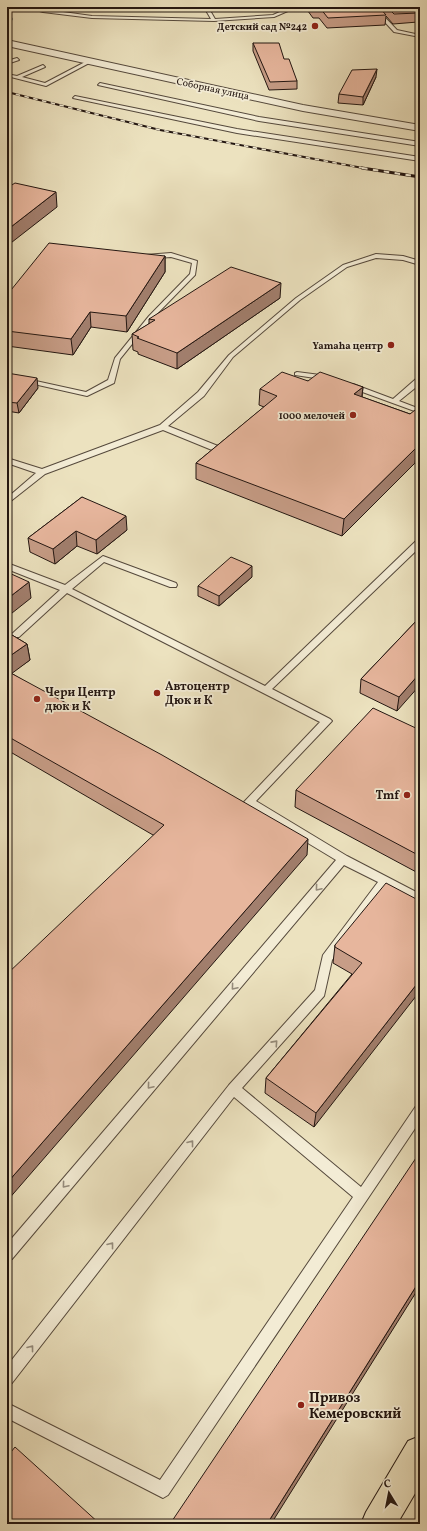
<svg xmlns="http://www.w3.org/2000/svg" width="427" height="1531" font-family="Vollkorn,serif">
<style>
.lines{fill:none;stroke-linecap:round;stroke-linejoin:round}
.stream{stroke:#6a7a75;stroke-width:3.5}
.service-casing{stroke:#55493c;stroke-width:2}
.tertiary-casing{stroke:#55493c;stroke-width:2}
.primary-casing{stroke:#231611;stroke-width:2}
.service{fill:#f3ecd5;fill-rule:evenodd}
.tertiary{fill:#f3ecd5;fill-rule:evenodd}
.primary{fill:#ece2bf;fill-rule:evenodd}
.rail-far1-casing{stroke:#231611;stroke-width:2}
.rail-casing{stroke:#231611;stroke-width:3}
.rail-far1{stroke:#f3ecd5;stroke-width:1.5;stroke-dasharray:4.5;stroke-linecap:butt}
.rail{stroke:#f3ecd5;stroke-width:2;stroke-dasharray:5.5;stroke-linecap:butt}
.wall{fill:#c79d87;stroke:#231611}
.shaded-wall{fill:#a27f6e;stroke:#231611}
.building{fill:#e7b69d;stroke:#231611}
.oneway{stroke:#958c7d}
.poi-dot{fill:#8f2418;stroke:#f3ecd5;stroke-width:1.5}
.labels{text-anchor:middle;stroke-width:3.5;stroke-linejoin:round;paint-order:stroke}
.far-poi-label{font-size:10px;font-weight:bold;fill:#231611;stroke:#f3ecd5;text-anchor:end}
.far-street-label{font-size:10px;fill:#231611;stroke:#f3ecd5}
.poi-label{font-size:12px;font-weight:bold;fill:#231611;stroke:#f3ecd5;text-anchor:start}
.near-poi-label{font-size:14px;font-weight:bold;fill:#231611;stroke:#f3ecd5;text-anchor:start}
</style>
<rect width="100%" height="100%" fill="#ece2bf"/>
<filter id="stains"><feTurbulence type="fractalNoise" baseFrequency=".005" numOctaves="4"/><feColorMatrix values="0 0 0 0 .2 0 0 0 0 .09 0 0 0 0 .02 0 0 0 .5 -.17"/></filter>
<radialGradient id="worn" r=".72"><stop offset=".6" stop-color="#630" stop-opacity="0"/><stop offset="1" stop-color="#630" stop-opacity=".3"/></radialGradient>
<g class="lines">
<path class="stream" d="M7 18 11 19"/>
<g class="service-casing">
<path id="service" d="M27 7 92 16 211 19 204 7H208L215 19 273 15 291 7H297L274 17 214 21 92 18 43 12Z
M371 7H375L397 30 420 35V37L394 32Z
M17 58 19 60 7 64V61Z
M87 61 91 62 46 86 7 76V74L17 76 43 65 45 67 22 77 45 83Z
M100 83 259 117 420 142V146L259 121 98 85Z
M75 96 237 129 420 157V161L237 133 73 98Z
M171 253 197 261 195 275 153 318 120 359 114 383 87 396 7 378V373L13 376 86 392 108 380 115 358 149 316 190 274 192 263 171 257 145 259 142 257 145 255Z
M376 254 403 256 420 261V265L403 260 376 258 347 267 300 300 233 357 204 396 168 426 218 446V450H212L163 430 45 474 7 504V498L36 473 7 463V458L42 469 160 425 198 392 229 355 296 298 343 265Z
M297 372 328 376 332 378 328 380 295 375V373Z
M417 378H420V384L399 401 420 409V413L346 386 353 384 393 399Z
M420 539V547L272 689 330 719 332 721 256 801 347 856 420 894V903L387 887 332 960 324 996 242 1088 361 1187 416 1106 420 1104V1121L168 1495 163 1498 7 1418V1403L160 1480 353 1197 234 1097 12 1383 7 1385V1366L229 1085 315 990 323 955 378 882 344 865 12 1259 7 1261V1244L336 860 245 805 244 802 320 722 67 593 19 637H13L11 635 13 633 60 590 7 569V563L65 585 103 556 176 583 177 585 176 587H170L104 562 72 589 265 686 417 540Z"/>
</g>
<g class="tertiary-casing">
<path id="tertiary" d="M7 40 303 105 420 125V131L303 111 7 46Z"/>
</g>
<g class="primary-casing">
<path id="primary" d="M420 1436V1485L397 1524H361L366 1512 408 1441Z"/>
</g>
<use href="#service" class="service"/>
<use href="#tertiary" class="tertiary"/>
<use href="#primary" class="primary"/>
<g class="rail-far1-casing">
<path id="rail-far1" d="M7 92 160 130 368 169"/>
</g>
<g class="rail-casing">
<path id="rail" d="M362 168 420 177"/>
</g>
<use href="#rail-far1" class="rail-far1"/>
<use href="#rail" class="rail"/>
</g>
<path class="wall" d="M154 7H169L154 8Z
M305 7H414L419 13 418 22 393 24 386 16 385 25 327 28 319 18H313Z
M253 43 284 59 297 81V89L269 90 253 51Z
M376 77 363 105 338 103 339 94Z
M165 256V272L127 332 91 327 73 355 7 346V295Z
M280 298 177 369 138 354V352L133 350 132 334 149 324V319Z
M7 373 38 388 19 413 7 411Z
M308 381 363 387 362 397 410 414 420 411V465L415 463 342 536 196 479V463L264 407 259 405 260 389Z
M82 497 127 530 97 554 77 546 55 564 30 552 28 538Z
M252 577 219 606 198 596V586Z
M420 617 397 711 360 693 361 679Z
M7 632 27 644 30 660 11 673 307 855 153 835 7 750Z
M420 730V874L295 807 296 790Z
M420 901 314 1127 265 1093 266 1078 352 974 333 963 335 945Z"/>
<path class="shaded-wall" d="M377 69 376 77 363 105V97Z
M56 192 57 207 7 246V230Z
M165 256V272L127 332 126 316Z
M281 283 280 298 177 369V353Z
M90 312 91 327 73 355 71 339Z
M37 378 38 388 19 413 17 403Z
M363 387 361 403 354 394Z
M417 447 415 463 342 536 344 519Z
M126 516 127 530 97 554 96 540Z
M76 531 77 546 55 564 53 549Z
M252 566V577L219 606V596Z
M29 582 31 598 7 617V599Z
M27 644 30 660 7 677V658Z
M420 673V685L397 711 399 697Z
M308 839 307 855 7 1201V1183Z
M420 980V991L314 1127 316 1113Z
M420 1280V1286L271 1524H267Z"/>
<path class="building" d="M313 7H379L386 15 328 18 320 8 314 9Z
M387 7H414L419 13 394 14Z
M253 43H279L284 59H289L297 81 270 82Z
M377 69 363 97 339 94 352 70Z
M15 183 56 192 7 230V188Z
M49 243 165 256 126 316 90 312 71 339 7 331V295Z
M231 267 281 283 177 353 137 338 139 337 132 334 155 320 149 319Z
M282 372 308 381 320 372 363 387 354 394 410 414 415 410 420 411V448L417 447 344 519 196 463 277 396 260 389Z
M7 373 37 378 17 403 7 402Z
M82 497 126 516 96 540 76 531 53 549 28 538Z
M231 557 252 566 219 596 198 586Z
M7 572 29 582 7 599Z
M420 617V673L399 697 361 679Z
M7 632 27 644 7 658Z
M7 671 162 755 308 839 7 1183V974L164 825 7 736Z
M373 708 420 730V856L296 790Z
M386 883 420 901V980L316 1113 266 1078 362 963 335 947V945Z
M420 1152V1280L267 1524H170Z
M15 1447 100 1524H7V1457Z"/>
<defs><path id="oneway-chevron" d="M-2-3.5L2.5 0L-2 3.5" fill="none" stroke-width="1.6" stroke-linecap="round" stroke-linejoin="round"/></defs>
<g class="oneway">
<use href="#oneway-chevron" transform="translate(318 888) rotate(130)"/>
<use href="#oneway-chevron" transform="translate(234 987) rotate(130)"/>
<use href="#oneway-chevron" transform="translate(275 1043) rotate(-48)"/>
<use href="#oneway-chevron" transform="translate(150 1086) rotate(130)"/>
<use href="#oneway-chevron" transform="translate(191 1143) rotate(-52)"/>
<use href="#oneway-chevron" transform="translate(65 1185) rotate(130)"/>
<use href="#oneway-chevron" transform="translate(111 1245) rotate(-52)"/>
<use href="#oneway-chevron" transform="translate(31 1348) rotate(-52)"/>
</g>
<g class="poi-dot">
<circle cx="315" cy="26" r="4"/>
<circle cx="391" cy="345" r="4"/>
<circle cx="353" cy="415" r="4"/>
<circle cx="157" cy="693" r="4"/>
<circle cx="37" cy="699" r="4"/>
<circle cx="407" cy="795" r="4"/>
<circle cx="301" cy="1405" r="4"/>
</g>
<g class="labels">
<g class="far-poi-label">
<text x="307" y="30">Детский сад №242</text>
<text x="383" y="349">Yamaha центр</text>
<text x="345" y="419">1000 мелочей</text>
</g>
<g class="far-street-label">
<text transform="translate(213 88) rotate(12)" y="4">Соборная улица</text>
</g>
<g class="poi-label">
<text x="165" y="690">Автоцентр<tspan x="165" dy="14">Дюк и К</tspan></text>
<text x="45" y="696">Чери Центр<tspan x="45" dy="14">дюк и К</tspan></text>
<text x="399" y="799" text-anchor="end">Tmf</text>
</g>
<g class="near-poi-label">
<text x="309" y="1402">Привоз<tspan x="309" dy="16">Кемеровский</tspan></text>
</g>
</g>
<rect width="427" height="1531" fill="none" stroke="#ece2bf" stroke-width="24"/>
<rect x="8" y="8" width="411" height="1515" fill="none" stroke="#231611" stroke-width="2"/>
<rect x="12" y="12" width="403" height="1507" fill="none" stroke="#231611"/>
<g transform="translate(389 1493) rotate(350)" stroke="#f3ecd5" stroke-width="3" paint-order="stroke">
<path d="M0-3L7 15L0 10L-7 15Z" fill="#231611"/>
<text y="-6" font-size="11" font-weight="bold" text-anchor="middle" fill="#231611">С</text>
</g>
<rect width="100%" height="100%" filter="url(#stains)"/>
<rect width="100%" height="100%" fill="url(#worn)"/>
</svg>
